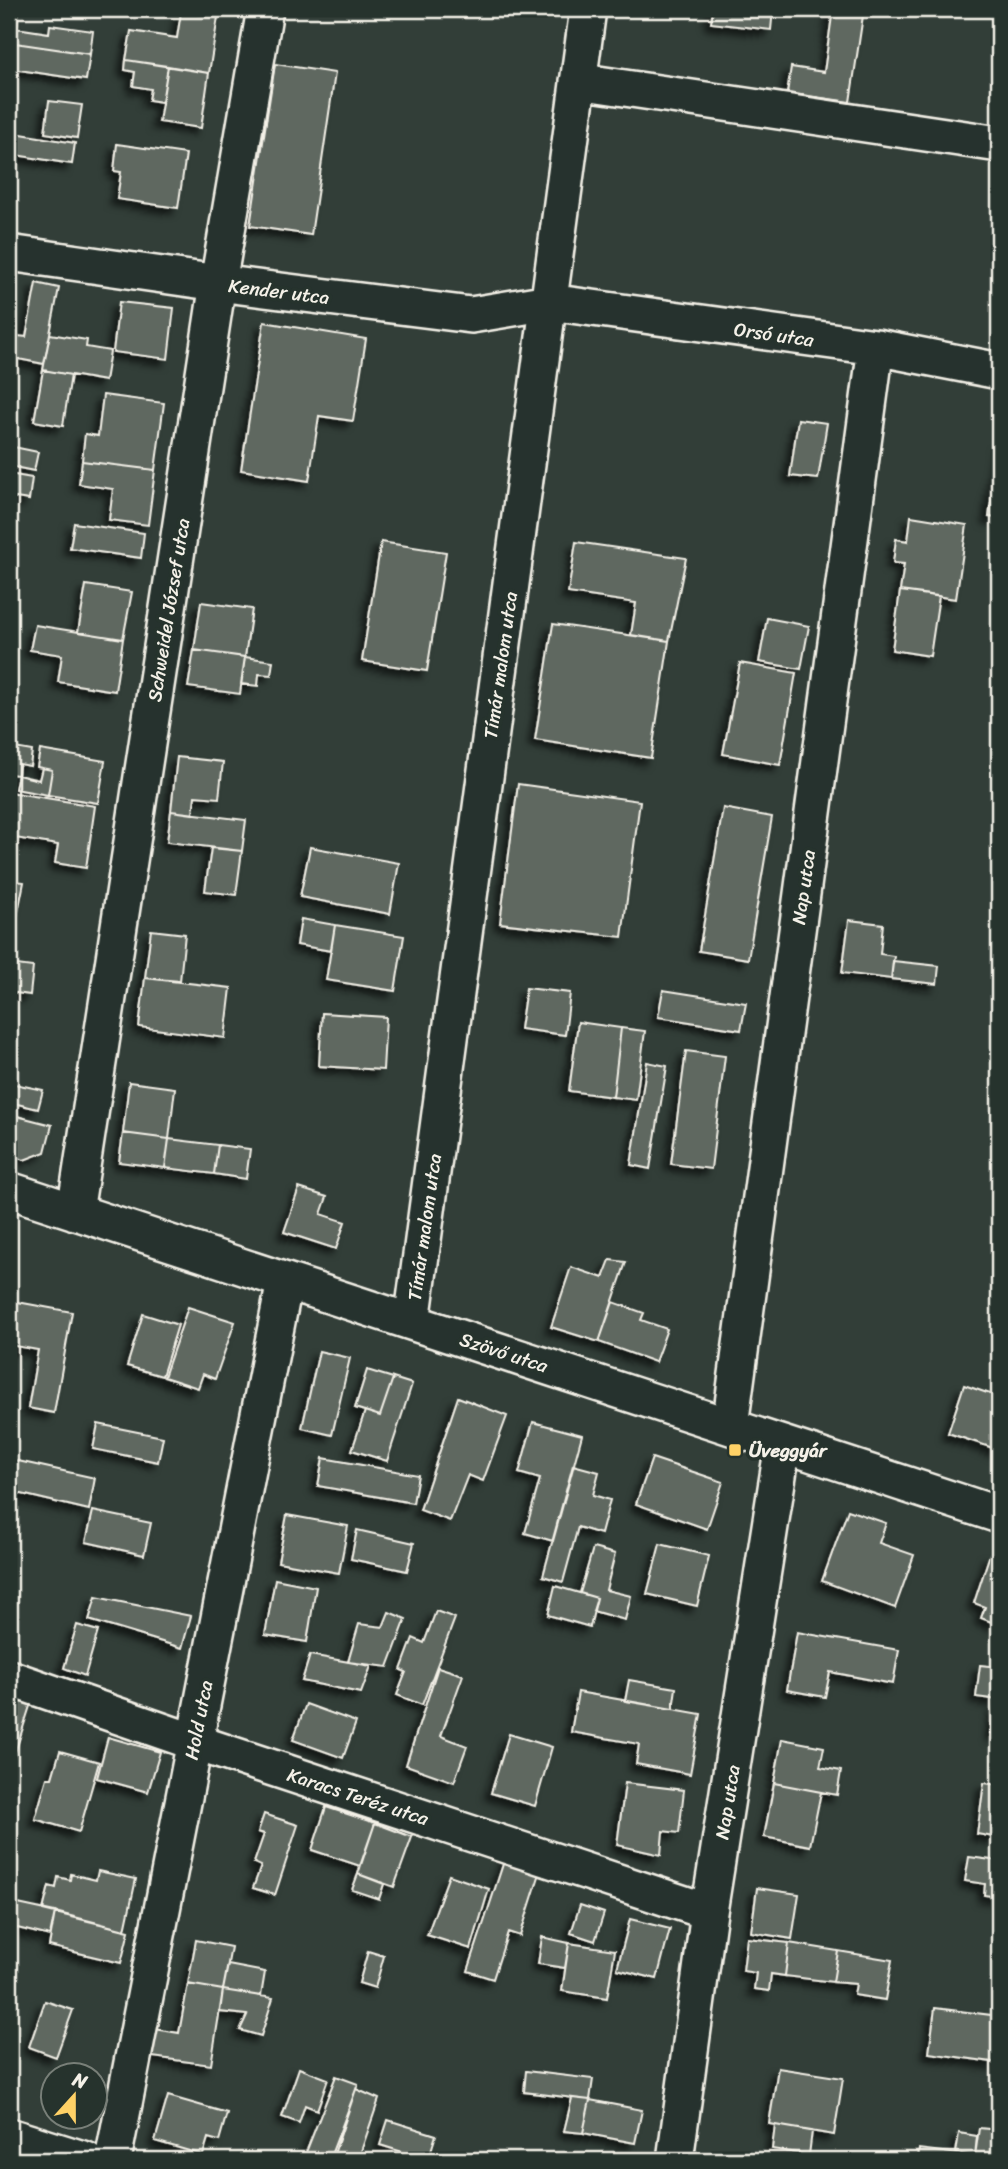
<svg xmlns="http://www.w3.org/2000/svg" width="1008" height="2169" font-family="Sriracha,sans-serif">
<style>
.building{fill:#5f6861;stroke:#f4f1e8;stroke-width:2;filter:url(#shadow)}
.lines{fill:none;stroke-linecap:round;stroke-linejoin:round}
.minor-casing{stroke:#f4f1e8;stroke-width:40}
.minor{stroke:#26332d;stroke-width:35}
.poi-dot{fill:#ffd166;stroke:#26332d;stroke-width:2.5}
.labels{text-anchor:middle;stroke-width:7;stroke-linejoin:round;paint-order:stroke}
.street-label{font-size:19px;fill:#f4f1e8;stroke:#26332d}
.poi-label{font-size:19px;font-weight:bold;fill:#f4f1e8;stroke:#26332d;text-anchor:start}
</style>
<defs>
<filter id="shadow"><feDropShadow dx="-6" dy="6" stdDeviation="3.5" flood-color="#0009"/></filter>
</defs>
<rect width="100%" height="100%" fill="#323e38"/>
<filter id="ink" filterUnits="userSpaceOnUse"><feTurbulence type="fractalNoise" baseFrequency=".0143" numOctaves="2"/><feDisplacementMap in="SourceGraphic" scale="14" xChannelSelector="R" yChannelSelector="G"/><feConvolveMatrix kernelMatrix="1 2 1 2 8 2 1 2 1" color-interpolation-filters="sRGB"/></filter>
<g filter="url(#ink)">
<path class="building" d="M9 9H19L15 43 9 42Z
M713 9H773L771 30 711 23Z
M833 9H864L850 102 787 93 791 67 824 72Z
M181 12 218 17 209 73 126 60 131 31 177 38Z
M50 25 93 31 90 54 15 43 16 28 49 33Z
M9 42 15 43 9 92Z
M15 43 90 54 86 80 12 69Z
M126 60 168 66 162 102 149 100 151 89 133 86 135 72 125 70Z
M275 64 335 73 311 235 250 226Z
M168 66 209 73 201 128 159 122Z
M49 101 82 105 77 138 45 133Z
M9 132 75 143 72 164 9 154Z
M117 144 186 154 178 208 117 199 121 172 114 171Z
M36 283 59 288 44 364 13 358 18 336 26 337Z
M119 302 174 308 168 359 113 352Z
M264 322 366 339 353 421 319 416 309 481 241 470Z
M50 334 87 340 86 347 110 351 105 381 43 370Z
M43 370 71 375 63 426 34 421Z
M103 395 164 403 155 470 82 461 85 434 98 436Z
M798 419 827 423 818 479 790 476Z
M999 444V488L993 487Z
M9 446 38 452 34 471 9 466Z
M82 461 155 470 148 525 109 520 113 489 79 484Z
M9 474 32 478 29 500 9 497Z
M993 487 999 488V518L989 517Z
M911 516 967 525 956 599 900 591 904 564 893 563 896 539 908 541Z
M74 523 144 533 141 558 70 548Z
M381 542 446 552 427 671 362 661Z
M576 542 686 558 669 641 631 635 636 603 568 593Z
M86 585 132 592 123 639 78 632Z
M900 591 939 596 930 656 892 650Z
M201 602 252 609 245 657 194 650Z
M767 618 809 626 801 669 759 662Z
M553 624 669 641 651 758 535 740Z
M35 625 123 639 115 691 58 682 62 655 30 650Z
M194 650 245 657 240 694 188 687Z
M245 657 273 661 271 675 259 674 258 686 241 684Z
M740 663 796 673 780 765 723 754Z
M9 747 32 751 30 766 19 764 18 775 9 774Z
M40 750 105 761 98 803 48 795 52 770 37 767Z
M177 757 223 762 219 798 195 796 193 814 171 811Z
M42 768 52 770 48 795 15 789 18 775 39 780Z
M518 784 640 801 622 937 500 923Z
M9 792 95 806 86 868 55 863 58 845 9 837Z
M723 808 772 817 748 959 699 951Z
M171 811 246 820 242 851 167 842Z
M310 847 399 863 390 914 300 897Z
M211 848 242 851 236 895 205 891Z
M9 880 24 882 17 917 9 915Z
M301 919 335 925 331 951 297 945Z
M849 920 883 924 880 954 894 956 891 979 842 973Z
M335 925 404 936 395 991 326 980Z
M151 930 185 934 180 981 145 978Z
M893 961 939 966 937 984 891 979Z
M9 964 33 967 30 995 9 992Z
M145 978 231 988 225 1038 139 1027Z
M526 988 570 993 565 1035 520 1029Z
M663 990 746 1003 741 1030 658 1017Z
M322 1013 386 1017 383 1070 319 1066Z
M578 1022 621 1028 613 1097 569 1091Z
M621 1028 645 1031 636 1100 613 1097Z
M686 1051 725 1056 711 1169 671 1164Z
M647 1062 667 1066 650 1169 631 1165Z
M129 1082 175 1088 169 1139 123 1133Z
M10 1083 43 1090 38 1109 9 1102Z
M9 1114 52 1125 45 1152 24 1160 9 1155Z
M123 1133 169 1139 165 1168 119 1162Z
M169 1139 218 1145 214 1174 165 1168Z
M218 1145 250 1149 246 1179 214 1174Z
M299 1188 327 1197 321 1214 345 1222 336 1249 284 1232Z
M610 1260 626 1262 599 1342 551 1327 571 1267 603 1278Z
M12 1301 72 1312 54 1413 28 1408 38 1350 9 1345V1318Z
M613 1302 644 1313 641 1320 667 1329 655 1362 599 1342Z
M188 1307 235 1322 215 1379 203 1374 198 1388 164 1377Z
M143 1314 178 1325 162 1376 127 1366Z
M319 1351 350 1358 332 1435 302 1428Z
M367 1370 393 1378 380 1416 355 1408Z
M393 1378 412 1384 387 1461 352 1450 365 1411 380 1416Z
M964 1385 999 1397V1450L948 1433Z
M458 1397 507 1416 483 1481 468 1475 450 1521 420 1510Z
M533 1422 582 1435 553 1541 525 1533 540 1479 519 1473Z
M98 1424 163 1437 158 1462 93 1449Z
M323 1458 418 1475 413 1503 318 1486Z
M652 1458 723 1482 707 1529 636 1504Z
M9 1459 95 1478 89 1510 9 1491Z
M573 1465 599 1472 593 1495 610 1500 601 1534 578 1527 563 1582 543 1576Z
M848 1510 886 1523 879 1543 914 1555 895 1608 822 1581Z
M93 1511 151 1523 144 1555 86 1542Z
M287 1515 348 1526 339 1573 278 1562Z
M357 1530 414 1543 407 1571 351 1559Z
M660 1544 709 1556 697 1606 647 1594Z
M593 1548 615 1554 606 1590 631 1596 625 1620 593 1611 597 1598 580 1593Z
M990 1554 999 1557V1625L981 1618 985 1607 974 1603Z
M275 1579 316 1587 307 1642 265 1635Z
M555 1586 597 1598 590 1627 548 1615Z
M96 1597 191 1616 182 1648 89 1620Z
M436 1611 455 1618 422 1705 397 1695 406 1672 401 1670 413 1638 424 1643Z
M389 1612 406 1619 388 1667 348 1662 359 1624 383 1627Z
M77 1625 98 1631 85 1676 64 1668Z
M797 1632 899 1650 893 1684 830 1672 825 1697 787 1690Z
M310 1655 371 1666 361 1693 302 1681Z
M980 1665 999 1667V1700L976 1697Z
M438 1667 463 1675 441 1736 467 1746 454 1782 406 1765Z
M629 1680 676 1688 673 1709 625 1701Z
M578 1692 701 1714 690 1774 636 1764 639 1744 571 1732Z
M9 1696 31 1703 12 1762 9 1761Z
M306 1704 356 1722 343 1758 293 1740Z
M995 1707H999V1735L991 1733Z
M509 1734 552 1747 535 1806 491 1793Z
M108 1737 160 1752 148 1792 97 1778Z
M782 1739 824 1747 820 1767 841 1771 837 1795 774 1783Z
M60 1751 99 1762 79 1832 35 1819 47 1778H52Z
M625 1783 684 1790 679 1833 663 1831 661 1855 617 1845Z
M774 1783 821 1792 810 1846 764 1837Z
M984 1783 999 1785V1838L977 1834Z
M326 1807 375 1823 360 1866 312 1850Z
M264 1814 298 1825 275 1895 253 1888 261 1866 254 1863 264 1834 258 1832Z
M375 1823 412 1837 394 1887 358 1874Z
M969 1857 999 1861V1897L984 1895 985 1884 965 1881Z
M505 1858 541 1870 520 1936 508 1932 493 1979 468 1971Z
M98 1871 136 1879 125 1930 43 1910 49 1886 56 1888 58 1877 70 1880 71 1874 96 1880Z
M358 1874 384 1884 379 1899 352 1890Z
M449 1875 489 1889 471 1949 427 1935Z
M757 1888 799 1894 792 1939 751 1932Z
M9 1902 55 1912 50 1936 9 1926Z
M580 1905 604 1913 595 1941 571 1933Z
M55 1912 129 1931 121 1963 49 1946Z
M630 1919 670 1929 657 1979 617 1969Z
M542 1937 569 1943 565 1968 538 1964Z
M747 1938 789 1943 785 1976 771 1974 769 1991 754 1989 756 1973 743 1971Z
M196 1940 231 1947 223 1990 188 1984Z
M569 1943 615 1950 607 1998 562 1991Z
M789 1943 838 1951 833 1982 785 1976Z
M368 1951 384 1956 375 1988 359 1983Z
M838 1951 892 1960 885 2000 854 1995 856 1984 833 1982Z
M228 1965 265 1972 261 1996 223 1990Z
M188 1984 223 1990 211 2065 145 2056 149 2028 179 2033Z
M223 1990 273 1998 261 2036 240 2030 247 2015 220 2012Z
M45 2001 73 2010 56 2057 29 2047Z
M935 2008 999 2016V2063L929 2053Z
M299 2068 328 2079 317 2110 305 2105 299 2123 282 2117Z
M778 2068 843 2078 834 2135 769 2124Z
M526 2071 593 2079 590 2100 524 2092Z
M336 2076 358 2084 329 2160H303Z
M356 2089 379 2099 358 2160H332Z
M168 2096 227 2113 219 2141 208 2138 203 2155 155 2141Z
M572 2098 590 2100 583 2133 564 2131Z
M590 2100 642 2110 635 2143 583 2133Z
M388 2120 436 2135 428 2160 380 2145Z
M775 2125 812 2131 809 2155 772 2149Z
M979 2128 999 2130V2160H918L919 2149 975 2156Z
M959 2133 977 2136 975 2156 956 2153Z"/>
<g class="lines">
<g class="minor-casing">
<path id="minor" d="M578 81 999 144
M9 253 218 283 471 315 549 302 876 347 999 371
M9 1190 999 1515
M75 1212 218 283 265 9
M412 1322 588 9
M730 1426 876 347
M9 1678 194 1742 709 1912
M9 2136 86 2160
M113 2160 285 1281
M675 2160 709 1912 783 1444"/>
</g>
<use href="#minor" class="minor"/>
</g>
</g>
<rect class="poi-dot" x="728" y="1443" width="14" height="14" rx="3.5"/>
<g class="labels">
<g class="street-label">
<text transform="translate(279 291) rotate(7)" y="7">Kender utca</text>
<text transform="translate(774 334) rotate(8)" y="7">Orsó utca</text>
<text transform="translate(168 610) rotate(-81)" y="7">Schweidel József utca</text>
<text transform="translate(500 665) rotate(-82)" y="7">Tímár malom utca</text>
<text transform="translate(803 887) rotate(-82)" y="7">Nap utca</text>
<text transform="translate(424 1227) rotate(-82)" y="7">Tímár malom utca</text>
<text transform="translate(504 1352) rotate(18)" y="7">Szövő utca</text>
<text transform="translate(198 1720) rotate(-79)" y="7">Hold utca</text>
<text transform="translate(358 1796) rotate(18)" y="7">Karacs Teréz utca</text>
<text transform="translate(727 1802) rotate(-81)" y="7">Nap utca</text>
</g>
<g class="poi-label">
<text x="749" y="1457">Üveggyár</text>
</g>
</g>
<rect width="1008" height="2169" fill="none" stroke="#26332d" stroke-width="35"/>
<rect x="18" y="18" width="973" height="2134" fill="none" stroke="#f4f1e8" stroke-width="2.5" filter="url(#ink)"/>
<g transform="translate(74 2096) rotate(21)"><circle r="33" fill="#26332d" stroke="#787f78" stroke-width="2"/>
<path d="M0-5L12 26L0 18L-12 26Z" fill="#ffd166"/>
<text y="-10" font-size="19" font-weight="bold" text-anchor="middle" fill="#f4f1e8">N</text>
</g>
</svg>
